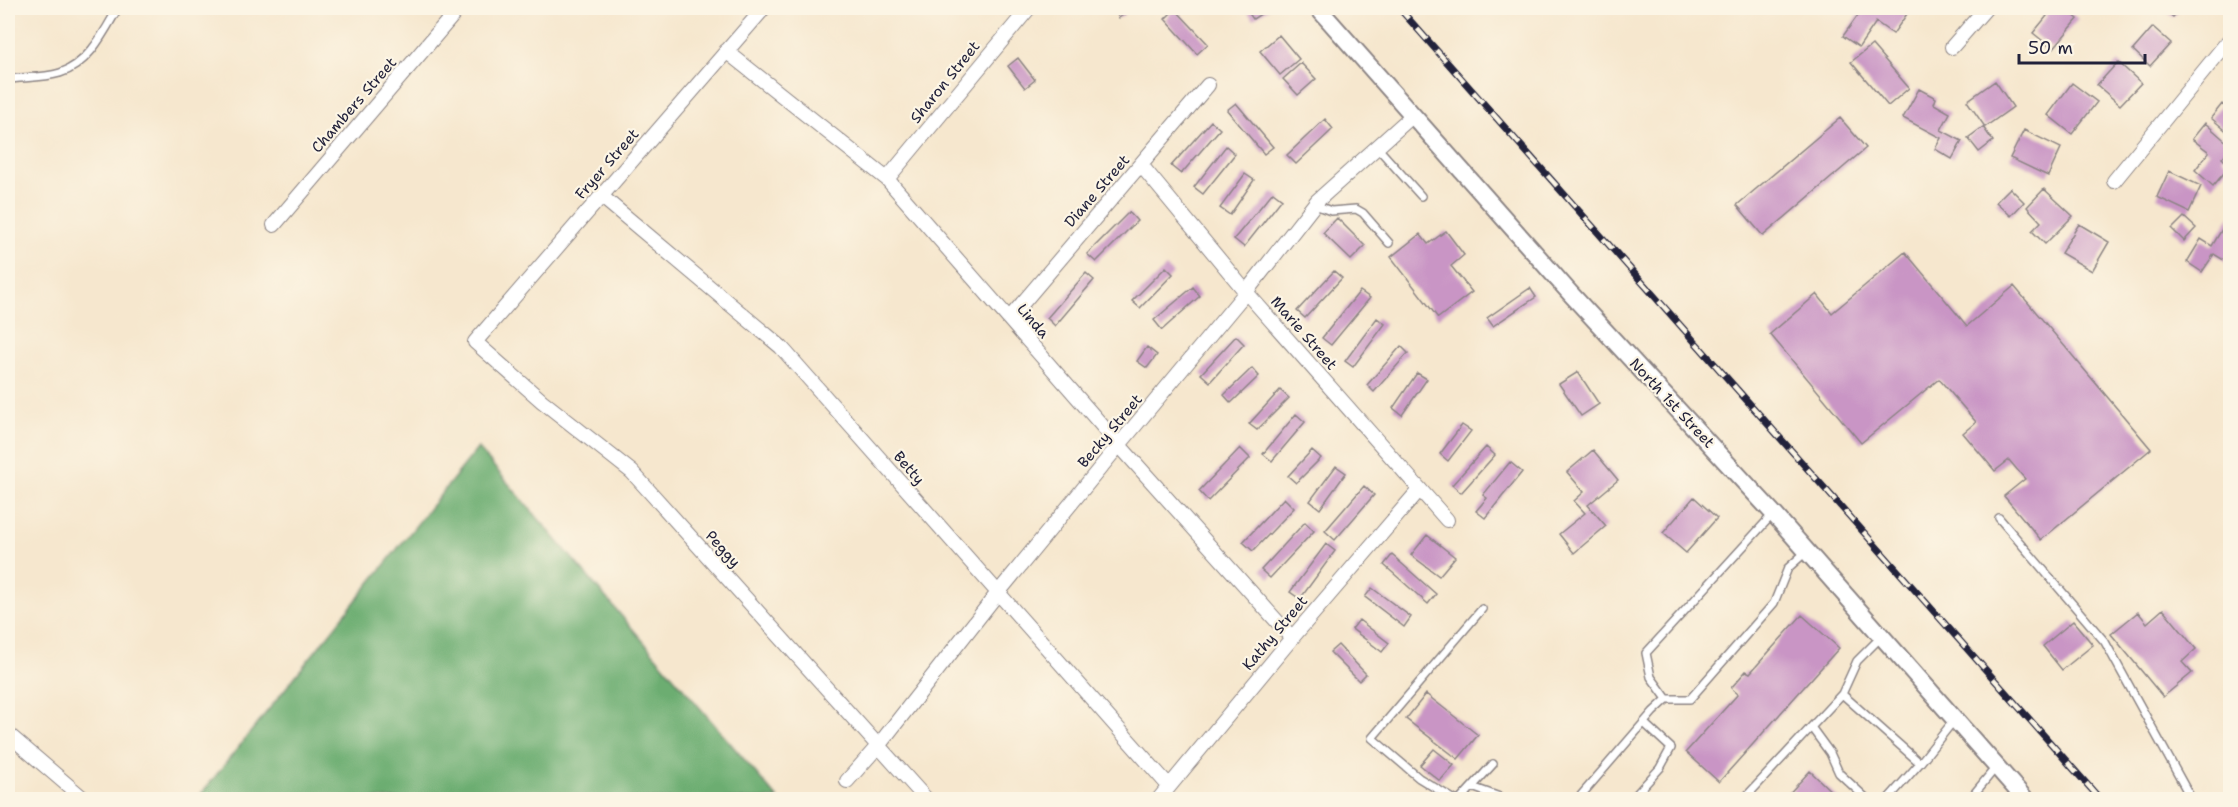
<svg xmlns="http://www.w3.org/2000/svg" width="2238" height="807" font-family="'Shantell Sans',sans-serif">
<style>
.forest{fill:#6cad71;stroke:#476856;stroke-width:1.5}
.building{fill:#c995c5}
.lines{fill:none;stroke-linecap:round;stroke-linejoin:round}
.service-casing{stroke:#8c8484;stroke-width:10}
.minor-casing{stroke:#8c8484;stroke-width:16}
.tertiary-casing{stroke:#8c8484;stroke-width:20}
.service{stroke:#fff;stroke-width:7}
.minor{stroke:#fff;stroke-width:14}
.tertiary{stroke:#fff;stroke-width:16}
.rail-casing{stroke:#22223b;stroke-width:7}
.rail{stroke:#fcf5e5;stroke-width:4.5;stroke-dasharray:14;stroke-linecap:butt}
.labels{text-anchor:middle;stroke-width:4.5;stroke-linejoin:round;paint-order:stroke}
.street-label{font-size:15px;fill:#22223b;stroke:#fcf5e5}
</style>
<rect width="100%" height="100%" fill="#fcf5e5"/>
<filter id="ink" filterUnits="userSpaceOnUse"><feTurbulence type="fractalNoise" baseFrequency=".0167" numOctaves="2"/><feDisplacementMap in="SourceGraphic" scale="12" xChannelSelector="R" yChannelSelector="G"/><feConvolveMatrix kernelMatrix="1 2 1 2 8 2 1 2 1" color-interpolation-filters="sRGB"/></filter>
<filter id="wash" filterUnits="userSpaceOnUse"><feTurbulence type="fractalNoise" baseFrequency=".008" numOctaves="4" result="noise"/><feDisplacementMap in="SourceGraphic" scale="24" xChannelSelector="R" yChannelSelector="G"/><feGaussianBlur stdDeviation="1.35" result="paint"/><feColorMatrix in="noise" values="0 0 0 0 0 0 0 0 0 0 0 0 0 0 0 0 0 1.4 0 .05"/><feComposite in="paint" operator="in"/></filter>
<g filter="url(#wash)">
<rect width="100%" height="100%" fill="#f6e7ce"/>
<path class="forest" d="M478 448 778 799H197Z"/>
<g id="blocks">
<path class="building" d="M1113 8H1124L1127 12 1119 18Z
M1245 8H1270L1253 19Z
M1863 8H1903L1909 11 1893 34 1876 22 1859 47 1843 36Z
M2036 8H2065L2078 19 2053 49 2033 33 2047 16Z
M2162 8H2181L2173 17Z
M1175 9 1208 44 1197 54 1165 19Z
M2153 27 2171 43 2150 66 2133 50Z
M1279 35 1299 59 1280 75 1260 51Z
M1872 45 1909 88 1888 106 1851 62Z
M1018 58 1035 80 1025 88 1008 66Z
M2118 62 2141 83 2120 105 2097 85Z
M1301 63 1316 79 1298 95 1283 79Z
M1995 81 2013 107 1985 127 1967 101Z
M2072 83 2097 102 2072 134 2048 115Z
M1919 89 1936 98 1934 104 1950 113 1941 130 1962 141 1952 159 1935 149 1941 138 1903 118Z
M1236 103 1273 147 1264 154 1227 110Z
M2222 104 2230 111V134L2211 118Z
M1840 118 1866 148 1763 236 1737 205Z
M1325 119 1333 129 1296 164 1287 155Z
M1211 121 1220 129 1181 174 1171 166Z
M2205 123 2230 145V148L2222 158 2230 166 2213 186 2195 170 2209 152 2192 139Z
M1983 127 1993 141 1979 152 1968 138Z
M2024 130 2061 148 2048 176 2010 158Z
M1226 146 1235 154 1203 194 1194 187Z
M2169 171 2201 186 2189 212 2157 197Z
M1245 174 1254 180 1230 215 1220 208Z
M2010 188 2024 202 2011 216 1996 202Z
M2044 189 2073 216 2045 244 2032 231 2041 222 2027 207Z
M1273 192 1282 199 1244 247 1234 239Z
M1129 212 1137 221 1096 262 1087 254Z
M2230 216V264L2214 254 2202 272 2187 262 2201 239 2212 246Z
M2184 217 2196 228 2184 241 2172 229Z
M1337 218 1365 246 1351 260 1323 233Z
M2079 224 2109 242 2092 271 2061 253Z
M1446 231 1464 255 1451 266 1472 292 1438 318 1391 257 1420 234 1428 244Z
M1905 252 1967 326 2014 286 2151 449 2041 540 2004 496 2025 479 2009 460 1995 471 1963 433 1976 422 1939 379 1861 443 1770 334 1817 294 1832 313Z
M1166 267 1173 274 1140 308 1132 301Z
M1334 271 1342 278 1305 318 1297 311Z
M1086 273 1094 280 1055 326 1047 318Z
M1193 287 1200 296 1162 330 1154 320Z
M1530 288 1536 297 1493 326 1487 318Z
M1360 291 1370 298 1331 345 1322 338Z
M1377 318 1385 324 1353 367 1345 361Z
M1236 336 1244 344 1210 382 1201 374Z
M1401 346 1408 353 1374 392 1367 385Z
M1147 347 1157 355 1147 368 1137 361Z
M1252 368 1259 376 1231 403 1224 395Z
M1578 372 1599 404 1581 416 1559 384Z
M1417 373 1427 379 1402 415 1393 408Z
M1280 390 1289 398 1257 430 1249 424Z
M1296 414 1305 422 1272 461 1263 454Z
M1462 425 1471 431 1448 461 1440 454Z
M1486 447 1495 455 1461 493 1452 485Z
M1240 448 1250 458 1208 501 1199 491Z
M1312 450 1321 458 1296 483 1288 476Z
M1593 450 1618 480 1588 505 1606 526 1574 553 1559 534 1585 513 1574 501 1584 492 1567 472Z
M1510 462 1522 472 1485 518 1476 511 1487 498 1483 495Z
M1336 466 1346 473 1320 509 1310 501Z
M1364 486 1374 495 1335 540 1325 531Z
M1694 497 1717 518 1686 553 1663 533Z
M1284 498 1294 508 1253 551 1243 542Z
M1305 522 1314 531 1270 578 1261 570Z
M1427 535 1455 557 1439 576 1411 555Z
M1326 544 1335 551 1300 599 1290 592Z
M1392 555 1436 594 1428 604 1384 565Z
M1372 588 1411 617 1404 627 1365 597Z
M2163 609 2196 649 2182 662 2192 673 2163 697 2111 634 2138 612 2147 623Z
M1802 615 1839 648 1719 782 1686 752 1738 694 1731 688 1746 671 1750 673Z
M1359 620 1389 643 1382 652 1352 629Z
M2073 621 2093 645 2062 670 2043 646Z
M1338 645 1366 674 1359 681 1330 652Z
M1426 694 1478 735 1458 759 1406 719Z
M1434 749 1454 765 1440 781 1420 765Z
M1810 771 1840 800H1783Z"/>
</g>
</g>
<g filter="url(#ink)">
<use href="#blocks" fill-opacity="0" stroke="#8c8484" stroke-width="1.5"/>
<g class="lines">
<g class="service-casing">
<path id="service" d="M8 79C24 77 44 78 60 73 89 64 104 32 118 8
M1377 147 1421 196
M1315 205 1331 211 1356 209 1363 213 1389 243
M1773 514 1646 653 1651 677 1667 699H1690L1774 603 1788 568 1807 551
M1999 518 2105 642 2192 800
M1882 636 1857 661 1842 694 1920 763 1955 719
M1811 727 1830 753 1839 773 1868 800
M1472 787 1508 800
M1455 800 1419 778 1372 738 1482 609
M1460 800 1493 764
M1577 800 1653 712 1667 699
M1631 800 1660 768 1671 748 1644 723
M1743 800 1842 694
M1887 800 1920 763
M1969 800 1997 766"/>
</g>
<g class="minor-casing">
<path id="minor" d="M764 8 475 342 542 401 632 472 927 800
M1952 47 1986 8
M726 51 887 179 1119 445 1292 638
M1141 165 1246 292 1447 520
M887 179 1029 8
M2114 181 2230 39
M601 196 781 347 1169 786
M274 225 459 8
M1009 319 1208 85
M8 734 85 800
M847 781 878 746 997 594 1119 445 1246 292 1317 201 1413 115
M1158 800 1292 638 1420 489"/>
</g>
<g class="tertiary-casing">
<path id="tertiary" d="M1318 8 1570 293 1773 513 2026 800"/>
</g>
<use href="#service" class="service"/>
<use href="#minor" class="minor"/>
<use href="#tertiary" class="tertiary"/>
<g class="rail-casing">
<path id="rail" d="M1399 8 2101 800"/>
</g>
<use href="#rail" class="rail"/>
</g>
</g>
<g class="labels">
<g class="street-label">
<text transform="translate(945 82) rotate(-51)" y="5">Sharon Street</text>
<text transform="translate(354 105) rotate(-49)" y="5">Chambers Street</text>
<text transform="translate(607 164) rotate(-49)" y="5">Fryer Street</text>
<text transform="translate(1097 191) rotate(-49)" y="5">Diane Street</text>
<text transform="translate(1033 321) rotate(49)" y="5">Linda</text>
<text transform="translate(1304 333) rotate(49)" y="5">Marie Street</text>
<text transform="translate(1672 403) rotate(47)" y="5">North 1st Street</text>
<text transform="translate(1110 431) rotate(-50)" y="5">Becky Street</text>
<text transform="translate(909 468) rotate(49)" y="5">Betty</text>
<text transform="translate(723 549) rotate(48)" y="5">Peggy</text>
<text transform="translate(1275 633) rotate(-50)" y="5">Kathy Street</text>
</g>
</g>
<rect width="2238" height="807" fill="none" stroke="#fcf5e5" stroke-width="30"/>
<path d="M2019 54v9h126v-9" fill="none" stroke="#22223b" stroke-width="3"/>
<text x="2028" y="54" font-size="18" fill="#22223b" stroke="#fcf5e5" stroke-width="4.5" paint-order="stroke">50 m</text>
</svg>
